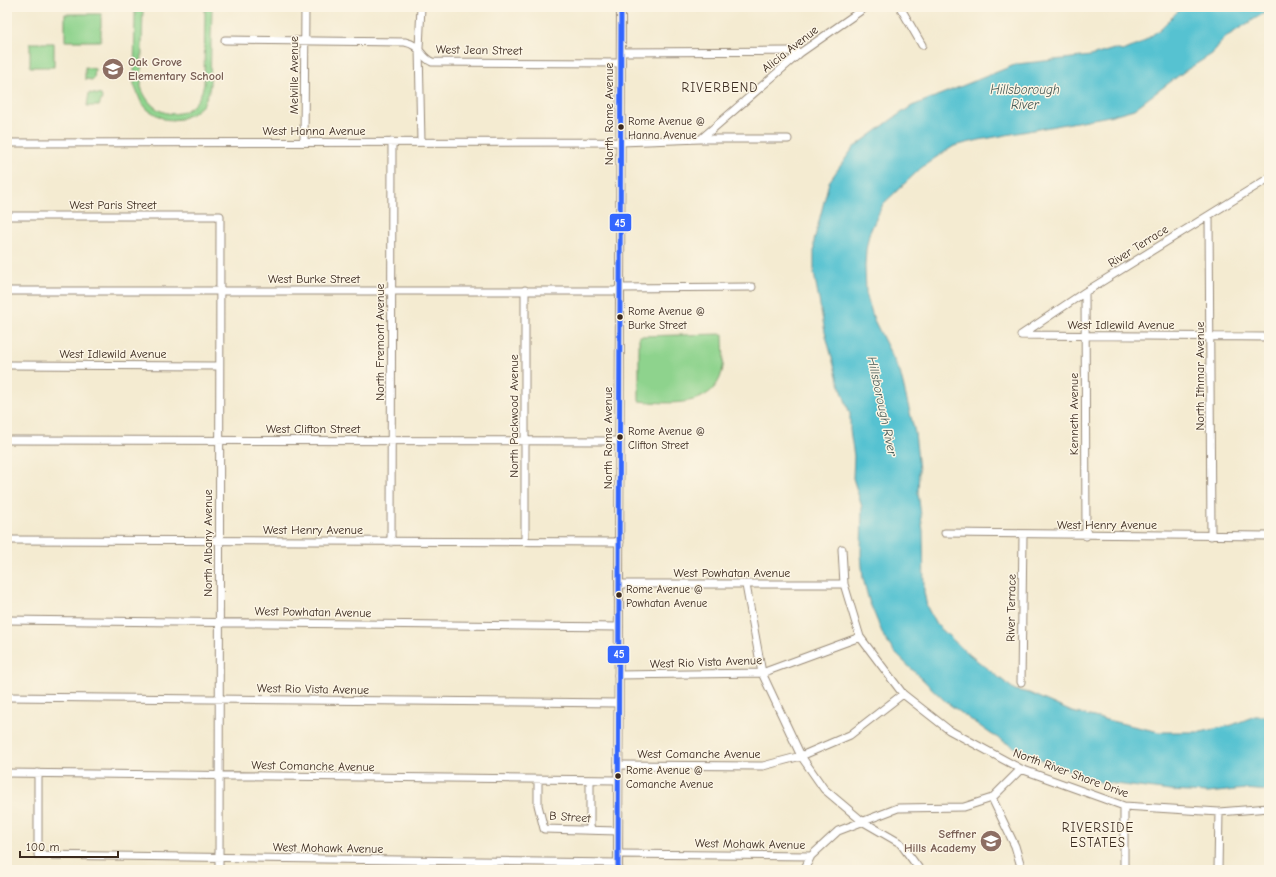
<svg xmlns="http://www.w3.org/2000/svg" width="1276" height="877" font-family="'Comic Neue',sans-serif">
<style>
.green{fill:#8ed38d;stroke:#647e56}
.water{fill:#56c2d1;stroke:#487678}
.lines{fill:none;stroke-linecap:round;stroke-linejoin:round}
.minor-casing{stroke:#988a78;stroke-width:9}
.tertiary-casing{stroke:#988a78;stroke-width:10}
.minor{stroke:#fff;stroke-width:7}
.tertiary{stroke:#fff;stroke-width:8}
.bus-1-casing{stroke:#fcf5e5;stroke-width:8}
.bus-1{stroke:#36f;stroke-width:5}
.bus-dot{fill:#3b2a1e;stroke:#fcf5e5;stroke-width:1.5}
.labels{text-anchor:middle;stroke-width:3;stroke-linejoin:round;paint-order:stroke}
.bus-label{font-size:11px;fill:#3b2a1e;stroke:#fcf5e5;text-anchor:start}
.street-label{font-size:12px;fill:#3b2a1e;stroke:#fcf5e5}
.education-label{font-size:12px;font-weight:bold;fill:#785e54;stroke:#fcf5e5;text-anchor:start}
.neighbourhood-label{font-size:13px;letter-spacing:1px;fill:#3b2a1e;stroke:#fcf5e5}
.water-label{font-size:13px;font-style:italic;fill:#435854;stroke:#fcf5e5}
.line-badge{stroke:#fcf5e5;stroke-width:1.5}
.badge-label{font-size:11px;text-anchor:middle;font-weight:bold;fill:#fff}
</style>
<rect width="100%" height="100%" fill="#fcf5e5"/>
<filter id="ink" filterUnits="userSpaceOnUse"><feTurbulence type="fractalNoise" baseFrequency=".025" numOctaves="2"/><feDisplacementMap in="SourceGraphic" scale="8" xChannelSelector="R" yChannelSelector="G"/><feConvolveMatrix kernelMatrix="1 2 1 2 8 2 1 2 1" color-interpolation-filters="sRGB"/></filter>
<filter id="wash" filterUnits="userSpaceOnUse"><feTurbulence type="fractalNoise" baseFrequency=".012" numOctaves="4" result="noise"/><feDisplacementMap in="SourceGraphic" scale="16" xChannelSelector="R" yChannelSelector="G"/><feGaussianBlur stdDeviation="0.9" result="paint"/><feColorMatrix in="noise" values="0 0 0 0 0 0 0 0 0 0 0 0 0 0 0 0 0 1.4 0 .05"/><feComposite in="paint" operator="in"/></filter>
<g filter="url(#wash)">
<rect width="100%" height="100%" fill="#f4ebd1"/>
<path class="green" d="M135 7H143L141 87C154 124 196 122 204 84L205 7H212L210 84 209 92 203 105 192 114 180 119 171 120 164 119 148 110 141 102 134 85Z
M65 14H101V41H65Z
M30 43H54V67H30Z
M85 67 95 69 94 78 92 80 85 79Z
M89 93 101 95 102 98 99 106H87Z
M723 334C723 346 725 361 722 372 713 408 669 404 639 401V336Z"/>
<path class="water" d="M1182 7H1269V10L1224 38 1212 54 1185 71 1134 109 1109 116 979 140 954 146 935 158 921 168 883 204 869 234 866 250 865 266 866 293 874 320 900 372 915 433 919 470 918 493 923 531 924 592 927 607 936 624 966 652 1015 690 1029 693 1072 712 1159 732H1201L1232 725 1255 716H1269V791L1245 789 1208 793 1170 791 1100 782 1024 753 991 734 946 702 894 652 884 637 869 601 863 578 861 554 862 507 853 478 854 456 850 430V414L838 380 825 332 814 273V241L829 182 853 148 895 117 912 106 1017 64 1091 56 1114 49 1123 51 1140 44 1159 30Z"/>
</g>
<g filter="url(#ink)">
<g class="lines">
<g class="minor-casing">
<path id="minor" d="M421 7 419 48 421 142
M900 7 922 45
M225 40 405 42C421 45 420 57 432 62L621 63
M621 52 791 51 800 53
M701 139H788
M304 142 305 7
M7 143 621 142 701 139 800 53 866 7
M7 216H220L219 870
M1209 216 1211 536
M525 290V542
M7 291H615L620 288 752 287
M1085 292 1086 536
M1021 335 1085 292 1269 178
M1021 335 1269 337
M7 365 219 366
M7 440 620 441
M945 533 1269 536
M7 540 620 542
M391 542 392 142
M842 549 844 584 860 637 903 694 949 730 1021 769 1124 806 1219 812 1269 808
M619 584H844
M746 585 762 673 801 756 824 789 862 821 900 843 920 870
M7 620 619 627
M618 675 762 673 860 637
M1021 682 1023 535
M7 697 618 703
M618 765 763 766 801 756 850 735 903 694
M7 773 618 780
M38 773V855L618 863
M538 780V805L544 829 618 831
M992 798 1015 846 1022 870
M590 830V780
M618 854 811 856 838 831 898 808 964 807 992 798 1021 769
M804 870 811 856
M1124 870V806
M1218 870 1219 812"/>
</g>
<g class="tertiary-casing">
<path id="tertiary" d="M618 870 621 7"/>
</g>
<use href="#minor" class="minor"/>
<use href="#tertiary" class="tertiary"/>
<g class="bus-1-casing">
<path id="bus-1" d="M618 870 621 7"/>
</g>
<use href="#bus-1" class="bus-1"/>
</g>
</g>
<defs>
<g id="school-disc" transform="scale(1.15)"><circle r="9.5" fill="#8d6e63" stroke="#fcf5e5"/><path d="M0-5L7-2L0 1L-7-2ZM-4 1L0 2.5L4 1V4Q0 6-4 4Z" fill="#fff"/></g>
</defs>
<g fill-rule="evenodd">
<use href="#school-disc" x="113" y="69"/>
<use href="#school-disc" x="991" y="841"/>
</g>
<g class="bus-dot">
<circle cx="621" cy="127" r="3.5"/>
<circle cx="620" cy="317" r="3.5"/>
<circle cx="620" cy="437" r="3.5"/>
<circle cx="619" cy="595" r="3.5"/>
<circle cx="618" cy="776" r="3.5"/>
</g>
<g class="labels">
<g class="bus-label">
<text x="628" y="125">Rome Avenue @<tspan x="628" dy="14">Hanna Avenue</tspan></text>
<text x="628" y="315">Rome Avenue @<tspan x="628" dy="14">Burke Street</tspan></text>
<text x="628" y="435">Rome Avenue @<tspan x="628" dy="14">Clifton Street</tspan></text>
<text x="626" y="593">Rome Avenue @<tspan x="626" dy="14">Powhatan Avenue</tspan></text>
<text x="626" y="774">Rome Avenue @<tspan x="626" dy="14">Comanche Avenue</tspan></text>
</g>
<g class="street-label">
<text transform="translate(790 49) rotate(-38)" y="4">Alicia Avenue</text>
<text transform="translate(479 50) rotate(1)" y="4">West Jean Street</text>
<text transform="translate(294 75) rotate(-90)" y="4">Melville Avenue</text>
<text transform="translate(609 114) rotate(-90)" y="4">North Rome Avenue</text>
<text x="314" y="135">West Hanna Avenue</text>
<text x="113" y="209">West Paris Street</text>
<text transform="translate(1138 246) rotate(-32)" y="4">River Terrace</text>
<text x="314" y="283">West Burke Street</text>
<text x="1121" y="329">West Idlewild Avenue</text>
<text transform="translate(380 342) rotate(-90)" y="4">North Fremont Avenue</text>
<text x="113" y="358">West Idlewild Avenue</text>
<text transform="translate(1200 376) rotate(-90)" y="4">North Ithmar Avenue</text>
<text transform="translate(1074 414) rotate(-90)" y="4">Kenneth Avenue</text>
<text transform="translate(514 416) rotate(-90)" y="4">North Packwood Avenue</text>
<text x="313" y="433">West Clifton Street</text>
<text transform="translate(608 438) rotate(-90)" y="4">North Rome Avenue</text>
<text x="1107" y="529">West Henry Avenue</text>
<text x="313" y="534">West Henry Avenue</text>
<text transform="translate(208 543) rotate(-90)" y="4">North Albany Avenue</text>
<text x="732" y="577">West Powhatan Avenue</text>
<text transform="translate(1011 608) rotate(-89)" y="4">River Terrace</text>
<text transform="translate(313 612) rotate(1)" y="4">West Powhatan Avenue</text>
<text transform="translate(706 662) rotate(-2)" y="4">West Rio Vista Avenue</text>
<text transform="translate(313 689) rotate(1)" y="4">West Rio Vista Avenue</text>
<text x="699" y="758">West Comanche Avenue</text>
<text transform="translate(313 766) rotate(1)" y="4">West Comanche Avenue</text>
<text transform="translate(1071 773) rotate(20)" y="4">North River Shore Drive</text>
<text transform="translate(570 817) rotate(4)" y="4">B Street</text>
<text transform="translate(750 844) rotate(1)" y="4">West Mohawk Avenue</text>
<text transform="translate(328 848) rotate(1)" y="4">West Mohawk Avenue</text>
</g>
<g class="education-label">
<text x="128" y="66">Oak Grove<tspan x="128" dy="14">Elementary School</tspan></text>
<text x="976" y="838" text-anchor="end">Seffner<tspan x="976" dy="14">Hills Academy</tspan></text>
</g>
<g class="neighbourhood-label">
<text x="720" y="92">RIVERBEND</text>
<text x="1098" y="832">RIVERSIDE<tspan x="1098" dy="15">ESTATES</tspan></text>
</g>
<g class="water-label">
<text x="1025" y="94">Hillsborough<tspan x="1025" dy="15">River</tspan></text>
<text transform="translate(883 406) rotate(78)" y="5">Hillsborough River</text>
</g>
</g>
<g class="line-badge">
<rect x="609" y="213" width="23" height="19" rx="4" fill="#36f"/>
<rect x="607" y="645" width="23" height="19" rx="4" fill="#36f"/>
</g>
<g class="badge-label">
<text x="620" y="227">45</text>
<text x="619" y="658">45</text>
</g>
<rect width="1276" height="877" fill="none" stroke="#fcf5e5" stroke-width="24"/>
<path d="M20 851v6h98v-6" fill="none" stroke="#3b2a1e" stroke-width="2"/>
<text x="26" y="851" font-size="12" fill="#3b2a1e" stroke="#fcf5e5" stroke-width="3" paint-order="stroke">100 m</text>
</svg>
